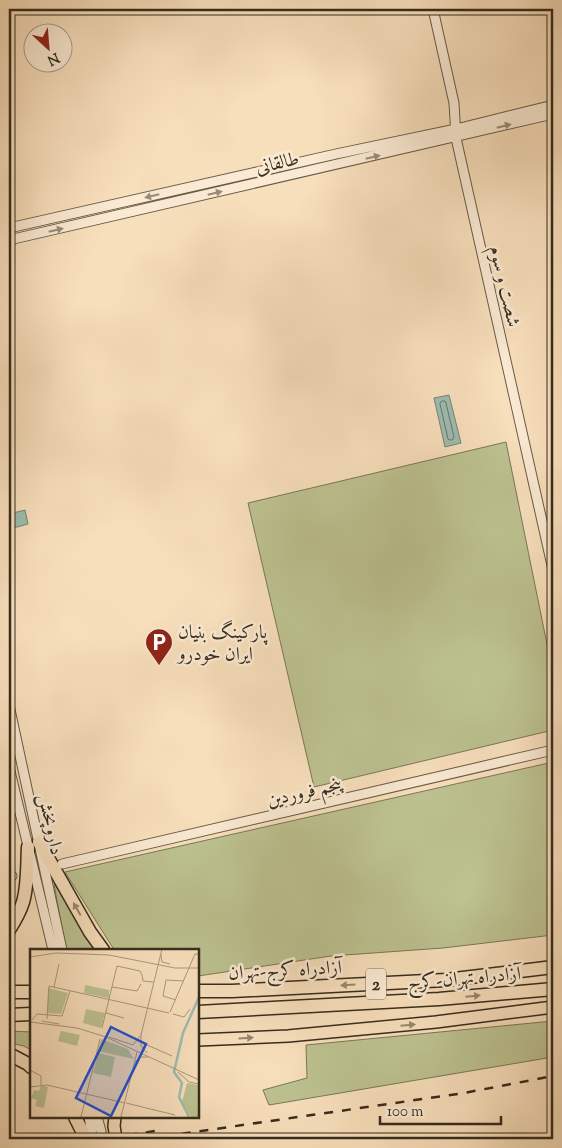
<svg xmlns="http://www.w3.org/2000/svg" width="562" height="1148" font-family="'Sorts Mill Goudy',Amiri,serif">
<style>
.green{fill:#bdc291;stroke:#7a7758}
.water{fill:#9dbdb1;stroke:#748376}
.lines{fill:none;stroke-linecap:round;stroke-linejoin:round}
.shore{stroke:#6a7468;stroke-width:1}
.minor-casing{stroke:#665946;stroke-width:11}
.major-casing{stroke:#362c1e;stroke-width:14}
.highway-casing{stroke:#362c1e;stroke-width:15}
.minor{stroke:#faead3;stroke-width:9}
.major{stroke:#f8dfbc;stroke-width:11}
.highway{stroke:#f8dfbc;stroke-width:12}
.tram{stroke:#362c1e;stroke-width:1}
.rail{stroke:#362c1e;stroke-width:2.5;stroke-dasharray:9 9;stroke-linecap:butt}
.oneway{fill:#988b78}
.oneway2{fill:#97866d}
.labels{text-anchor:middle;stroke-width:5;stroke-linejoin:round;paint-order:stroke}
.shield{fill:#faead3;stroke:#716554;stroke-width:1}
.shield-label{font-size:18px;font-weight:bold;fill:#362c1e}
.street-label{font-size:19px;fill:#362c1e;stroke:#faead3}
.poi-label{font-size:19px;fill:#362c1e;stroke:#faead3;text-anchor:start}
.inset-river{fill:none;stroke:#9dbdb1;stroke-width:2.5}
.inset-road{fill:none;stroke:#aa977d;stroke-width:1}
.view{fill:#1d4ed8;fill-opacity:0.15;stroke:#1d4ed8;stroke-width:2.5}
.inset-edge{fill:none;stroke:#362c1e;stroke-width:2.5}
</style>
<rect width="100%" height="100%" fill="#f8dfbc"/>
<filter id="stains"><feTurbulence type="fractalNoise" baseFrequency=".004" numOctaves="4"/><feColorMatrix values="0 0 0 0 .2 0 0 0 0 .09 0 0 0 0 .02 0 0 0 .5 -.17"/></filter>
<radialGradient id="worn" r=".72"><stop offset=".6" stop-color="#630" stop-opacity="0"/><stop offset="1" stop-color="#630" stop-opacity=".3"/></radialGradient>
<path class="green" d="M506 442 553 674V730L314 787 248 503Z
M553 762V935L443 948 331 956 198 976V950H117L113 948 65 872Z
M54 884 69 902 98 950H66Z
M553 1021V1057L269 1105 263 1090 307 1078 306 1045Z
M9 1031 31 1032V1050L24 1046 9 1043Z"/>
<path class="water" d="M449 395 461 443 445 447 434 398Z
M25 510 28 524 10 529 9 514Z"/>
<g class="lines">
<path class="shore" d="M442 401H445L446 403 454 437 452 440H450L448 439 440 404Z"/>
<g class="minor-casing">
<path id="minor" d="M433 9 454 103 456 138 553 570
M9 228 336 154 456 129 553 105
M9 240 553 114
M9 705 62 950
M9 767 53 950
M62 864 553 750
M9 876H12
M89 1117 92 1134
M97 1117 101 1131"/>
</g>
<g class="major-casing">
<path id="major" d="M198 1040 288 1036 436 1022 553 1007
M115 1117 114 1126 116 1139"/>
</g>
<g class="highway-casing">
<path id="highway" d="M39 842 90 932 103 950
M9 930C14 922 20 912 23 902 28 885 27 864 28 847
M198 991H232L446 980 553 967
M9 992H31
M198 1012 439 999 553 989
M9 1015 31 1014
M9 1054 28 1064 31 1067
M75 1117 83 1133 85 1139"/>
</g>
<use href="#minor" class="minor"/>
<use href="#major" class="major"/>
<use href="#highway" class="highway"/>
<path class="tram" d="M99 1139 128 1135"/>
<path class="rail" d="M128 1135 155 1131
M146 1139 464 1093 553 1076"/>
</g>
<defs><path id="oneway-solid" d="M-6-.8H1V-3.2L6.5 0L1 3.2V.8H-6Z" transform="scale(1.25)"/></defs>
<g class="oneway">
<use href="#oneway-solid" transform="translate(504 126) rotate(-14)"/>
<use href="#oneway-solid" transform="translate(373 157) rotate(-13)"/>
<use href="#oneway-solid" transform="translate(215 193) rotate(-13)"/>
<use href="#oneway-solid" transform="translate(152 196) rotate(167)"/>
<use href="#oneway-solid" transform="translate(56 230) rotate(-13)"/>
</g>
<g class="oneway2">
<use href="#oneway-solid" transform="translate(77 909) rotate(-120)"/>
<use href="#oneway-solid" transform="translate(348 985) rotate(177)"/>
<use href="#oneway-solid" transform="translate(473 996) rotate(-5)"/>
<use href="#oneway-solid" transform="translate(408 1025) rotate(-5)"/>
<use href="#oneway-solid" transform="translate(246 1038) rotate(-3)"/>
</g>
<defs>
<g id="parking-pin" transform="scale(1.4375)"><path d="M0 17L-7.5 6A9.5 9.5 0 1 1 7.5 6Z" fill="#8f2418" stroke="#faead3"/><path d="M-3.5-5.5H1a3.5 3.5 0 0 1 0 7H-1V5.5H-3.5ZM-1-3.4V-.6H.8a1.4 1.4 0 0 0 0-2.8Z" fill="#fff"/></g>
</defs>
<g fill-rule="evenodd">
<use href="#parking-pin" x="159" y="642"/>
</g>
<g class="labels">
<rect class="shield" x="366" y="968.5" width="20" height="31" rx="4"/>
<g class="shield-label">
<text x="376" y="990">2</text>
</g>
<g class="street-label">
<text transform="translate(277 162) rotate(-13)" y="7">طالقانی</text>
<text transform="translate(506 286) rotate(77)" y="7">شصت و سوم</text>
<text transform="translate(304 791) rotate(-13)" y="7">پنجم فروردین</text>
<text transform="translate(52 824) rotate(78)" y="7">داروپخش</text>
<text transform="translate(285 969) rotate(-3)" y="7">آزادراه کرج-تهران</text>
<text transform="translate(464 977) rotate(-5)" y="7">آزادراه تهران-کرج</text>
</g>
<g class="poi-label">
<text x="178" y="638">پارکینگ بنیان<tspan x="178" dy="22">ایران خودرو</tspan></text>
</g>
</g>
<g transform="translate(30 949)">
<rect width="169" height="169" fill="#f8dfbc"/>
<path d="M55 36 79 41V49L54 44ZM18 39 38 44 31 65 17 64ZM56 60 75 64 71 79 53 74ZM31 82 50 86 47 97 28 92ZM71 90 98 100 104 110 68 102ZM68 104 85 108 81 128 63 124ZM157 134 169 136V168H161L152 153ZM11 136 18 138 14 159 5 157 7 151 1 149 4 141 9 142Z" fill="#bdc291"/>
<path class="inset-river" d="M159 168 149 148 152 134 144 123 153 84 169 48"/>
<path class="inset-road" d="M131 6 132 13 140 15M0 8 26 4 79 6 145 19H169M112 26 113 32 123 33M24 38 29 15M82 38 107 42 111 35M146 51 133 47 136 31 154 32M140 63 165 5H169M76 64 94 69M143 65 154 68 160 60M17 70 19 37 139 64M2 71 7 65 32 67 40 42M12 72 29 75M0 73 47 79 76 88 169 131M72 79 87 17 110 22 112 26M111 85V97L117 104M111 86 132 0M79 88 103 96 110 87M108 92 142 107M105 113 110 108H118M0 121 11 127V136M148 123 159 133 169 135M0 138 17 136 95 154M96 154 145 166M51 168 70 90M91 168 107 103"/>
<path class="view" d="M81 78 116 95 81 167 46 149Z"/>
<rect width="169" height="169" class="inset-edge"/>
</g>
<rect width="562" height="1148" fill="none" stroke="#f8dfbc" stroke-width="30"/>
<rect x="10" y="10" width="542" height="1128" fill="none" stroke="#362c1e" stroke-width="2.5"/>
<rect x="15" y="15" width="532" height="1118" fill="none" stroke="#362c1e"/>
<g transform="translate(48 48) rotate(154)"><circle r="24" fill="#faead3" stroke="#ac9e8b"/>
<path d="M0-4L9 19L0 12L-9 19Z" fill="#8f2418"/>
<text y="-8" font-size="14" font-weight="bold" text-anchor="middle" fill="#362c1e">N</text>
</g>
<path d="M380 1116v8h121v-8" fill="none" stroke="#362c1e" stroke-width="2.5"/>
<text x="387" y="1116" font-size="15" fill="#362c1e" stroke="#faead3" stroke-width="4" paint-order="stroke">100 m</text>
<rect width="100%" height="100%" filter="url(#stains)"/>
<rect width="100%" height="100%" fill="url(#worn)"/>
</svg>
